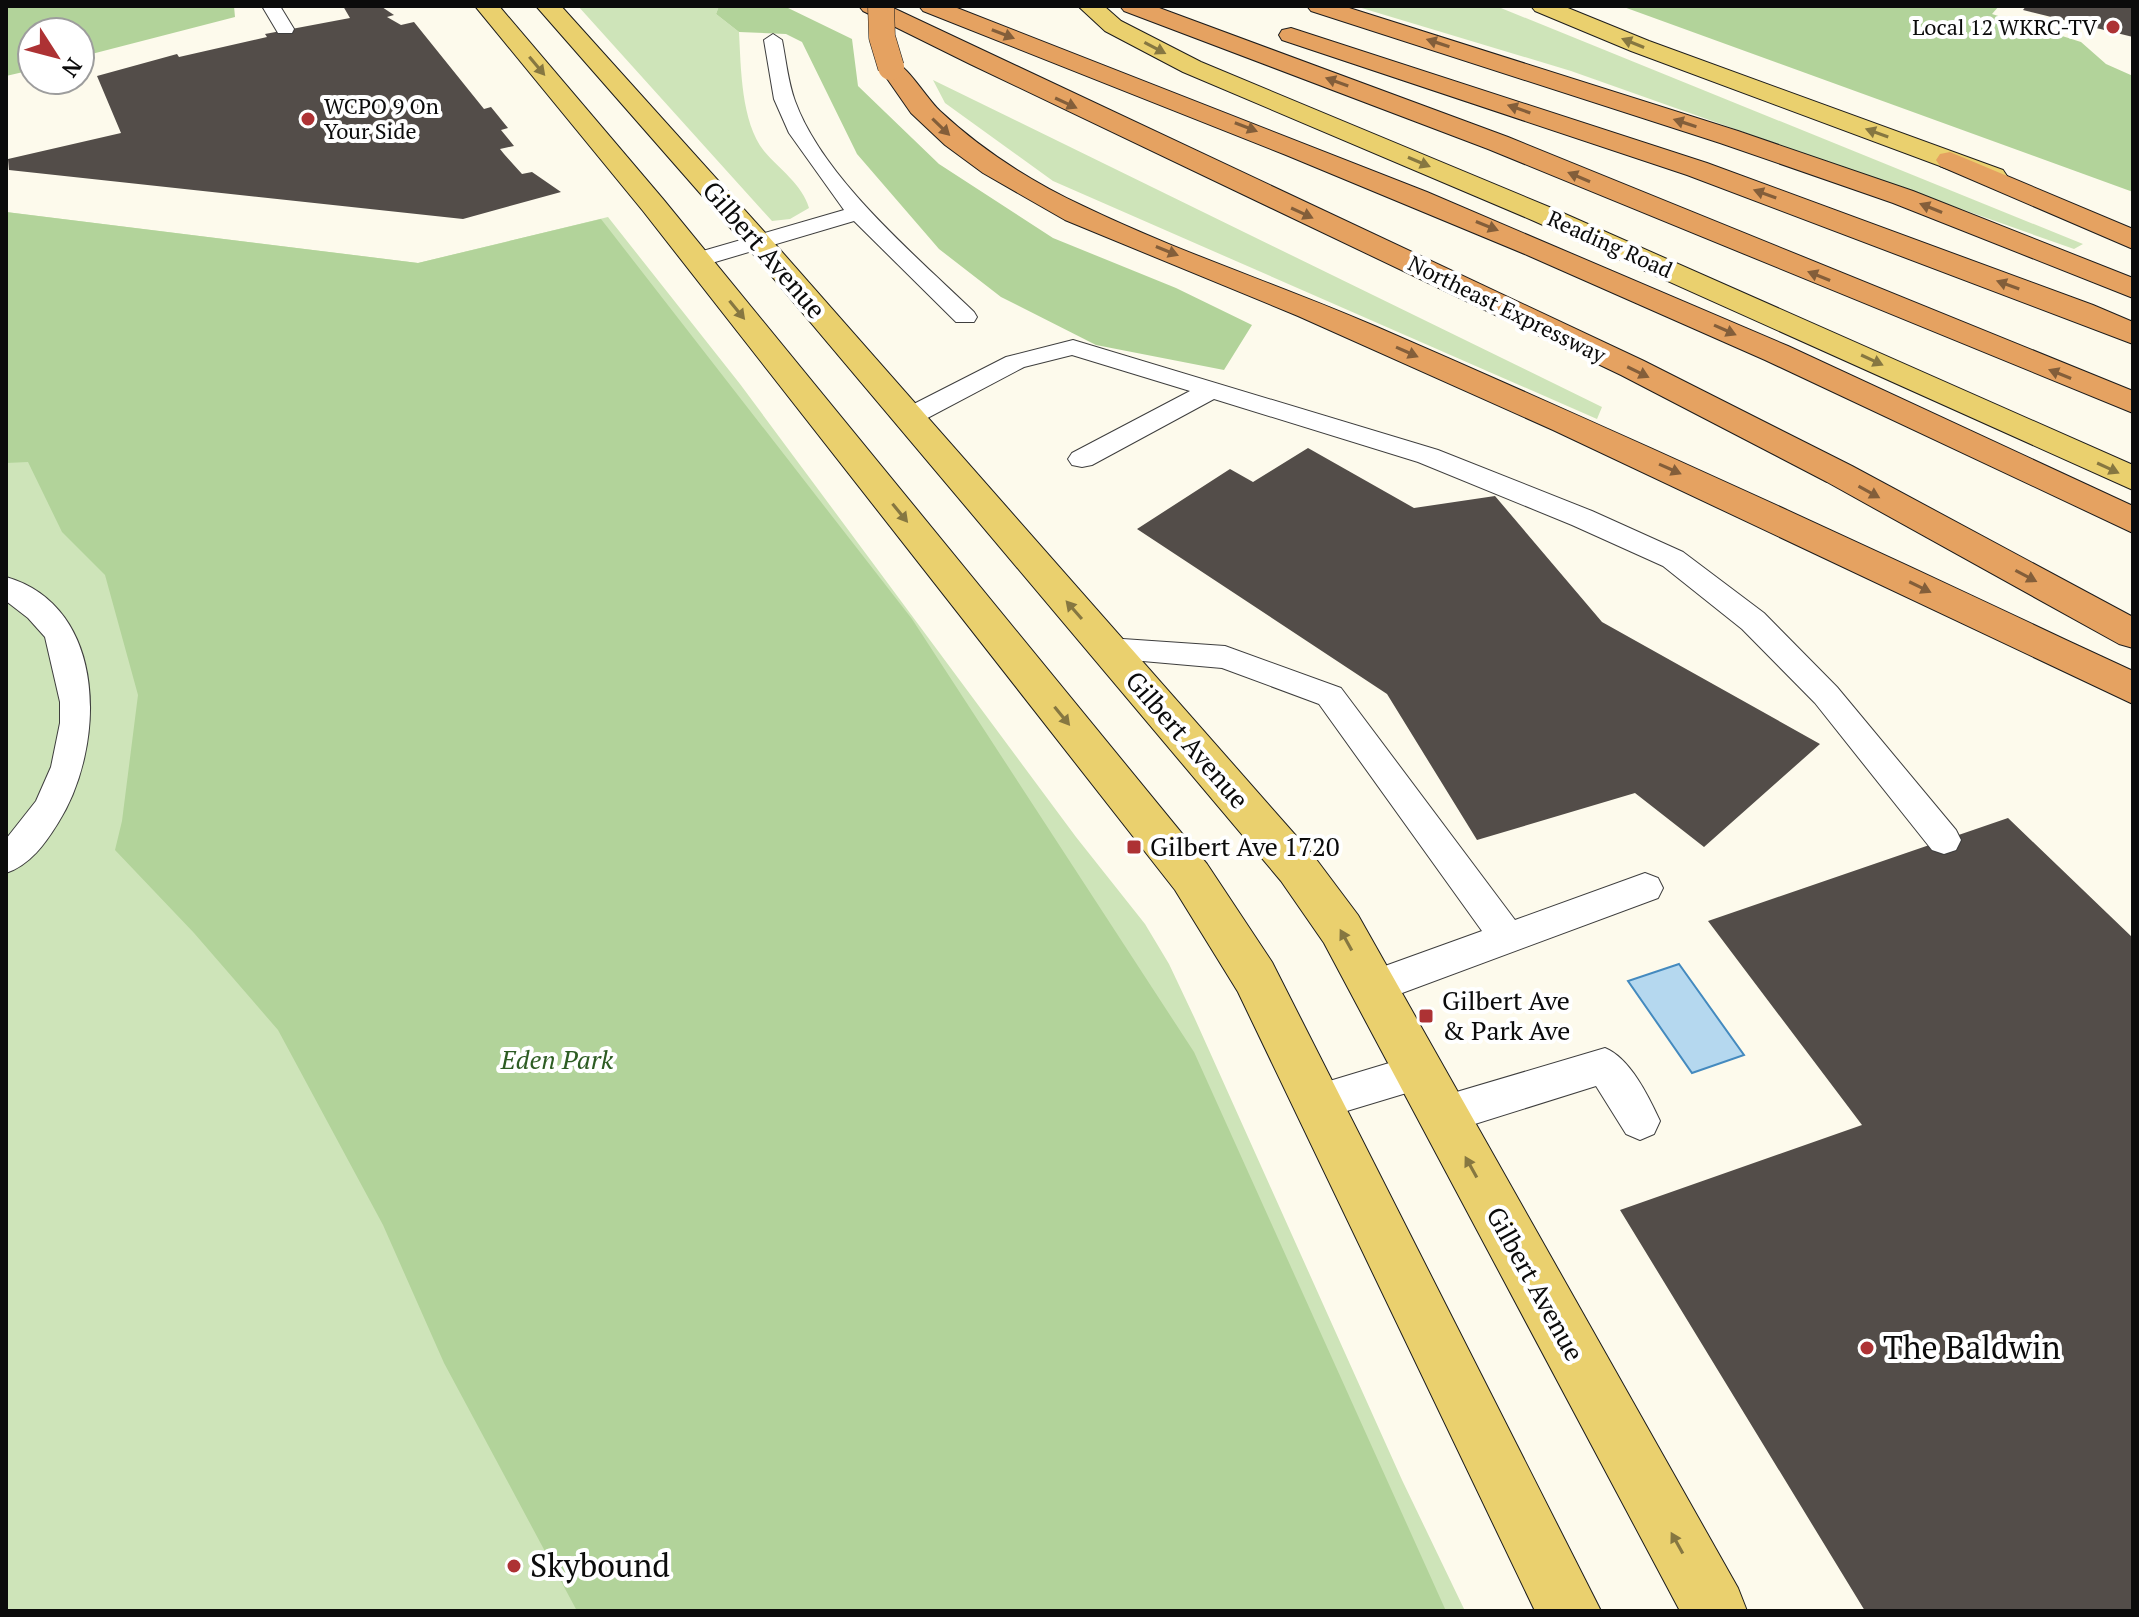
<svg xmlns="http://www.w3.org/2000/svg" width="2139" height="1617" font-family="'PT Serif',serif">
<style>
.green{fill:#cee4b9}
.forest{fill:#b2d39a}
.water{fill:#b5d8ef;stroke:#448abf;stroke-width:2}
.building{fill:#534d49}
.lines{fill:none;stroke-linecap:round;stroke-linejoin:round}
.lane-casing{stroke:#3e3e3e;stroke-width:2}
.primary-casing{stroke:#1c1c1c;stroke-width:2}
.highway-casing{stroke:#1c1c1c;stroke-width:2}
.lane{fill:#fff;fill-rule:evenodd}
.primary{fill:#ead06e;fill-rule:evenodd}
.highway{fill:#e5a261;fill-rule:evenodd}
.highway-bridge-casing{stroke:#1c1c1c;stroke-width:27;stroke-linecap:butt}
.highway-bridge{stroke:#e5a261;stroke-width:26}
.oneway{fill:#835e3a}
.oneway2{fill:#867741}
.poi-dot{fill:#ad3234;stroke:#fff;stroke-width:3}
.labels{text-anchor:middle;stroke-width:8;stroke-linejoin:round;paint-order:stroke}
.far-poi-label{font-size:22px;fill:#0b0b0b;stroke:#fff;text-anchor:end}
.far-street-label{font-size:22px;fill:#0b0b0b;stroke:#fff}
.street-label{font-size:26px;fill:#0b0b0b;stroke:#fff}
.poi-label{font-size:26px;fill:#0b0b0b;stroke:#fff;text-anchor:start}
.park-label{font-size:26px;font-style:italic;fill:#2d5c23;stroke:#fff}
.near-poi-label{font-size:32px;fill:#0b0b0b;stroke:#fff;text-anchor:start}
</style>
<rect width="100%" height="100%" fill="#fdfaec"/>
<path class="green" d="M578 6H719L716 14 739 32C741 68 741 122 764 151 780 170 802 184 809 208L790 219 772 221Z
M1355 6H1496L2083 244 2074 249 1571 71Z
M933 80 1602 407 1597 419 1053 181 945 103Z
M6 212 418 263 608 217 740 384 1076 837 1145 924 1169 964 1195 1019 1402 1480 1465 1611H6Z"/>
<path class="forest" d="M6 6H234L235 17 80 57V32H32V70L6 76Z
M719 6H784L852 39 858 86 939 164 1053 238 1176 288 1252 325 1224 370 1096 345 1001 297 939 249 857 154 802 42 786 34 739 32 716 14Z
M1621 6H1999L1992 14 2081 42 2106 64 2133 76V192Z
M6 212 418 263 601 219 912 619 1194 1052 1446 1611H577L444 1363 383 1225 278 1030 194 933 115 850 122 821 138 695 105 575 62 532 28 462 6 463Z"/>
<path class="water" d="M1679 964 1744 1055 1692 1073 1628 981Z"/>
<path class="building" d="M343 6 382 7 394 15 387 17 401 25 414 22 484 109 491 107 508 128 501 130 514 146 500 149 504 154 522 174 532 172 561 192 463 219 9 170 8 159 121 133 97 76 177 54 179 57 267 37 265 34 350 18Z
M2026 6H2133V37L2023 10Z
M1308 448 1414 508 1495 496 1602 622 1820 744 1704 847 1635 793 1477 840 1387 694 1137 529 1230 469 1253 482Z
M2008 818 2133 938V1611H1865L1620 1210 1862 1125 1708 921Z"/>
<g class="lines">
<g class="lane-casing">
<path id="lane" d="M262 6H280L294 29 292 33H278Z
M773 34 782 40C786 60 788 82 795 101 823 178 915 255 974 312L977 317 974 322H956L854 221 705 265H689L685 260 689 255 844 210 789 133 774 99 764 40Z
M1073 340 1438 450 1592 511 1683 552 1764 613 1837 687 1956 830 1961 840 1956 850 1944 854 1932 850 1815 703 1742 629 1663 566 1572 525 1418 462 1214 399 1092 465 1082 467 1072 465 1068 459 1072 453 1190 391 1072 355 1024 367 918 423H900L896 417 900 411 1006 357Z
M6 577C110 607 105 749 58 823 45 844 30 865 6 873V839L36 801 51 767 60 723V702L45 637 28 618 6 601Z
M1108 638 1225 646 1341 688 1515 920 1645 873 1658 878 1663 888 1658 898 1386 999 1373 1003 1360 999 1354 987 1360 975 1482 931 1319 704 1222 668 1097 657 1093 649 1097 641Z
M1605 1048C1630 1058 1649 1097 1660 1121L1654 1134 1640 1140 1626 1134 1596 1086 1443 1134 1429 1128 1423 1115 1429 1102 1443 1096Z
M1419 1054 1433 1059 1439 1072 1433 1085 1317 1120 1303 1115 1297 1102 1303 1089Z"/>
</g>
<g class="primary-casing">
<path id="primary" d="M475 6H499L663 199 1207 864 1272 962 1601 1611H1535L1238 992 1175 890 643 211Z
M536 6H561L768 236 1313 855 1358 915 1738 1588 1747 1611H1680L1324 943 1281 881 748 248Z
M1078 6H1104L1121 21 1201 62 1554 209 2133 465V490L1534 221 1183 72 1105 31Z
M1531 6H1563L1649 41 2003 170 2007 176 2003 182 1993 184 1983 182 1631 51 1535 11Z"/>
</g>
<g class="highway-casing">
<path id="highway" d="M859 6H889L1644 361 1852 466 2133 617V648L2119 644 1827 482 1621 375 970 64 863 11Z
M919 6H952L1427 192 1788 346 2133 506V533L1765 360 1527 255 1286 155 923 11Z
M1120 6H1154L1508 137 2133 391V413L1488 149 1124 11Z
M1307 6H1343L1738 131 1913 191 2133 278V298L1893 203 1720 143 1311 11Z
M1291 28 1707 163 2093 305 2133 322V344L1687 175 1282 40 1279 35 1282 30Z
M891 60C907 64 926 98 940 111 983 151 1030 181 1083 206 1178 252 1280 285 1377 327 1609 428 1838 532 2066 640L2133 671V704L1553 430 1298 316 1065 220 983 173 945 145 911 113 879 67 882 62Z
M1950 152 2133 229V249L1940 166 1936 160 1940 154Z"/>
</g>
<use href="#lane" class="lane"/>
<use href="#primary" class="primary"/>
<use href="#highway" class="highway"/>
<g class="highway-bridge-casing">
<path id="highway-bridge" d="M881 6 882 37 891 67"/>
</g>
<use href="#highway-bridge" class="highway-bridge"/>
</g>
<defs><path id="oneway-solid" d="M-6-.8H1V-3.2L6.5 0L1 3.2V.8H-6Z" transform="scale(2)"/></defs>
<g class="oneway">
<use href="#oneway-solid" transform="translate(1003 34) rotate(21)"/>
<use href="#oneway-solid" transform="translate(1438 43) rotate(-162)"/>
<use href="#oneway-solid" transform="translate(1337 82) rotate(-160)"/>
<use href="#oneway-solid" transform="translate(1066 103) rotate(25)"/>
<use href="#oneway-solid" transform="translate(1519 109) rotate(-161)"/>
<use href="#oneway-solid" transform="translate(1685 123) rotate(-162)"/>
<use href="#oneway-solid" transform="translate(941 127) rotate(44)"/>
<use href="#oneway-solid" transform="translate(1246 127) rotate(21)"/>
<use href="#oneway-solid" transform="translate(1579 177) rotate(-157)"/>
<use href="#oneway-solid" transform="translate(1765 194) rotate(-160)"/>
<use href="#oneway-solid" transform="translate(1931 208) rotate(-158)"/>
<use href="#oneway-solid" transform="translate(1302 213) rotate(25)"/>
<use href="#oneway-solid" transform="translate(1487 226) rotate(22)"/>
<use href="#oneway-solid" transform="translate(1167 251) rotate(22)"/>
<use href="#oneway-solid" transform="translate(1819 276) rotate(-158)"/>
<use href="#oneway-solid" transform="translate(2008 285) rotate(-160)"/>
<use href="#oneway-solid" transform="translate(1725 330) rotate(24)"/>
<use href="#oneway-solid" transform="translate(1407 352) rotate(24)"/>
<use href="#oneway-solid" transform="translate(1638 372) rotate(26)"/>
<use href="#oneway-solid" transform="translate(2060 374) rotate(-158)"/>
<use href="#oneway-solid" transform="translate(1670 469) rotate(24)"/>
<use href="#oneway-solid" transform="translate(1869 492) rotate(29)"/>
<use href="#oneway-solid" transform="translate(2026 576) rotate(28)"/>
<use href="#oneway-solid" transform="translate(1920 587) rotate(26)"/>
</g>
<g class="oneway2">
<use href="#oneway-solid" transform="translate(1633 43) rotate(-158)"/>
<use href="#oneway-solid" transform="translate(1155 48) rotate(28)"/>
<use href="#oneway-solid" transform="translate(537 66) rotate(50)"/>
<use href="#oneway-solid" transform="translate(1877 133) rotate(-160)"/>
<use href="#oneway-solid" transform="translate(1419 162) rotate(23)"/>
<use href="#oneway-solid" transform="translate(737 310) rotate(51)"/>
<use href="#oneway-solid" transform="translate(1872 360) rotate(25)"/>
<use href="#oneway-solid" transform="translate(2108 468) rotate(25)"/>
<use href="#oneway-solid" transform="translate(900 513) rotate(51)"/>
<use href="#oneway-solid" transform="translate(1074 610) rotate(-131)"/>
<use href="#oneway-solid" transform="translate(1062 716) rotate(51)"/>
<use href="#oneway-solid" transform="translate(1346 940) rotate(-119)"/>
<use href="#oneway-solid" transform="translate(1471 1167) rotate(-119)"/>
<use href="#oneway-solid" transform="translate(1677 1543) rotate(-119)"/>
</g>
<g class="poi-dot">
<circle cx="2113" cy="27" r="8"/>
<circle cx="308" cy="119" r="8"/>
<rect x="1126" y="839" width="16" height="16" rx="4"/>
<rect x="1418" y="1008" width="16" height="16" rx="4"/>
<circle cx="1867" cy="1348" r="8"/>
<circle cx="514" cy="1566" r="8"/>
</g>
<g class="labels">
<g class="far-poi-label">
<text x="2097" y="35">Local 12 WKRC-TV</text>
<text x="324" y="114" text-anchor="start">WCPO 9 On<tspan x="324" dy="25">Your Side</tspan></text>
</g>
<g class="far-street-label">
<text transform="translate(1610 244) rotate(24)" y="8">Reading Road</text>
<text transform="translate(1507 309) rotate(26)" y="8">Northeast Expressway</text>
</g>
<g class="street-label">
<text transform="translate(764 250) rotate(49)" y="9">Gilbert Avenue</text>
<text transform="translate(1187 740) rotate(49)" y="9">Gilbert Avenue</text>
<text transform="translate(1535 1284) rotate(61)" y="9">Gilbert Avenue</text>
</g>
<g class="poi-label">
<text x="1150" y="856">Gilbert Ave 1720</text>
<text x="1442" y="1010">Gilbert Ave<tspan x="1442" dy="30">&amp; Park Ave</tspan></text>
</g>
<g class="park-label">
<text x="557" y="1069">Eden Park</text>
</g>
<g class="near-poi-label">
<text x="1883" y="1359">The Baldwin</text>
<text x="530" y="1577">Skybound</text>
</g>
</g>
<rect width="2139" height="1617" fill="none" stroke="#0b0b0b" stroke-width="16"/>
<g transform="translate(56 56) rotate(126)"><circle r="38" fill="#ffffff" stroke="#9d9d9d" stroke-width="2"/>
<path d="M0-6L14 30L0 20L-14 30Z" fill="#ad3234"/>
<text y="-12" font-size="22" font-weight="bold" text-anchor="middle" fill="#0b0b0b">N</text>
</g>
</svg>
